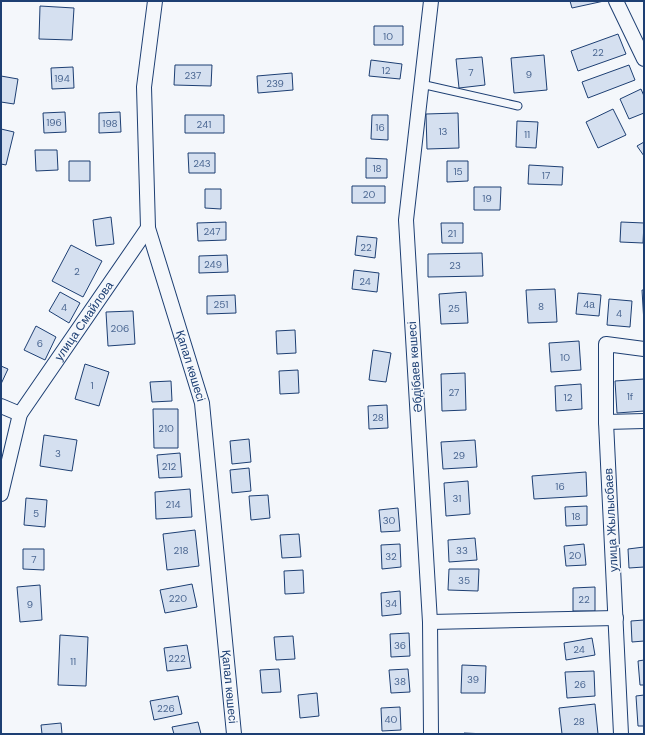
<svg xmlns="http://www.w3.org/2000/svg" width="645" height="735" font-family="'DM Sans',sans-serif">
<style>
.building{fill:#d5e0f0;stroke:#1d3f73}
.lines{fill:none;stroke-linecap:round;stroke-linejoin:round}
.lane-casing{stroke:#1d3f73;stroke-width:9}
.street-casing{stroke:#1d3f73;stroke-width:16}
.lane{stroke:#f4f7fb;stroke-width:7}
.street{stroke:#f4f7fb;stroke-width:14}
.labels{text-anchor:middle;stroke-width:3;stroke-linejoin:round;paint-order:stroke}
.number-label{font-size:10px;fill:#4b6792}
.street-label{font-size:12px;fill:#1d3f73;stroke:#f4f7fb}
</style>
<rect width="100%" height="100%" fill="#f4f7fb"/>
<path class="building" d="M570 1H604L572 8Z
M40 6 74 8 72 40 39 39Z
M374 26H403V45H374Z
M618 34 626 54 578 71 571 51Z
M544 55 547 90 514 93 511 58Z
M482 57 485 85 459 88 456 59Z
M371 60 402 64 400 79 369 76Z
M175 65H212L211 86 174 85Z
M629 65 635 80 588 98 582 82Z
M73 67 74 88 52 89 51 68Z
M292 73 293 90 258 93 257 76Z
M1 76 18 79 14 104 1 102Z
M641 89 644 96V113L629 119 620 99Z
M613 109 626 135 598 148 586 122Z
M65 112 66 132 44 133 43 113Z
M120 112 121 132 99 133V113Z
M458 113 459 148 427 149 426 114Z
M185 115H224V133H185Z
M372 115H388V140L371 139Z
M517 121 538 122 536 148 516 147Z
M1 129 14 132 6 165 1 164Z
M644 142V156L637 146Z
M35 150H57L58 170 36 171Z
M188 153H215V173H189Z
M366 158 387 159V178H366Z
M69 161H90V181H69Z
M447 161H468V181L447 182Z
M529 165 563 167 562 185 528 184Z
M352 186H385V203H352Z
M474 187H501L500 210H474Z
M205 189H221V209L205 208Z
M111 217 114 244 96 246 93 220Z
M226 222V240L198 241 197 223Z
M621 222 644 223 643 243 620 242Z
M441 223H463V243H442Z
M357 236 377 238 375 258 355 255Z
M71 245 102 261 83 297 52 281Z
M482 253 483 276 428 277V254Z
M227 255 228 272 199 273V256Z
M354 270 379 273 377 292 352 289Z
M555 289 557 322 528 323 526 290Z
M642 290H644V323Z
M60 292 80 303 69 323 49 311Z
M466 292 468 323 441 324 439 294Z
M578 293 601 295 599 316 576 314Z
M235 295 236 313 207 314V296Z
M609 299 632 301 630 327 607 325Z
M133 311 135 344 108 346 106 312Z
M36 326 56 337 45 360 24 350Z
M295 330 296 353 277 354 276 331Z
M579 341 581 370 551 372 549 343Z
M373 350 391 353 386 382 369 380Z
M85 364 109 372 99 406 75 399Z
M1 366 8 369 1 384Z
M298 370 299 393 280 394 279 371Z
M465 373 466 410 442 411 441 374Z
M644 379V411L617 413 615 381Z
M171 381 172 401 152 402 150 382Z
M581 384 582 409 556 411 555 386Z
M387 405 388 428 369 429 368 406Z
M153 409H178V448H154Z
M44 435 77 440 72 471 40 466Z
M249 439 251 462 232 464 230 441Z
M475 440 477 467 443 469 441 442Z
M180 453 182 477 159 478 157 455Z
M249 468 251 491 232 493 230 470Z
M586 472 587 496 534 499 532 476Z
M468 481 470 514 446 516 444 483Z
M190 489 192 517 156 519 155 492Z
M268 495 270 518 251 520 249 496Z
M26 498 47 500 45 527 24 525Z
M587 506V525L566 526 565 507Z
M398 508 400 531 381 532 379 510Z
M195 530 199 566 167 570 163 534Z
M299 534 301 557 282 558 280 535Z
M475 538 477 560 449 562 448 540Z
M400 544 401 567 382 569 381 545Z
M584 544 586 565 566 566 564 546Z
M644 547V567L629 568 628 549Z
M23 549H44V570L23 569Z
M449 569H479L478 591 448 590Z
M303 570 304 593 285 594 284 571Z
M192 584 197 607 165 613 160 590Z
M40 585 42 620 20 622 17 587Z
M595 587V611H573V588Z
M400 591 401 614 382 616 381 593Z
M644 620V641L632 642 631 621Z
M409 633 410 656 391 657 390 634Z
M60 635 88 637 86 686 58 685Z
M293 636 295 659 276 660 274 637Z
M592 638 595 655 566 660 564 643Z
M187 645 191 668 167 671 164 648Z
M644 660V685H640L638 661Z
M462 665 486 666 485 693H461Z
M279 669 281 692 262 693 260 670Z
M408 669 410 692 391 693 389 670Z
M594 671 595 696 567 698 565 672Z
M317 693 319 716 300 718 298 695Z
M644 695V726H638L636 696Z
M178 696 182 714 154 720 150 701Z
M595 704 598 734H562L559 708Z
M400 707 401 730 382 731 381 708Z
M198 722 201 734H174L172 727Z
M61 723 62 734H42L41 725Z
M464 733 487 734H464Z"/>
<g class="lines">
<g class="lane-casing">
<path id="lane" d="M421 84 518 106"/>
</g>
<g class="street-casing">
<g id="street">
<path id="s1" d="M155 1 144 87 148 228 202 403 234 734"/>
<path d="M616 1 644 59"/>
<path d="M1 406 20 414"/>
<path d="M606 422 644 421"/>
<path id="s2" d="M1 494 20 414 148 228"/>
<path d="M430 622 616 618"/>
<path d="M431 734 430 622 406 220 431 1"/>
<path d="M621 734 606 422V344L644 349"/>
</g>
</g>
<use href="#lane" class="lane"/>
<use href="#street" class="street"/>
</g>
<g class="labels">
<g class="number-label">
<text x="388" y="40">10</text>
<text x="598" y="56">22</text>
<text x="386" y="74">12</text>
<text x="471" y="76">7</text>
<text x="529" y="78">9</text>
<text x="193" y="79">237</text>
<text x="62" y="82">194</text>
<text x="275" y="87">239</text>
<text x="54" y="126">196</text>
<text x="110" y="127">198</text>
<text x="204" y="128">241</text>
<text x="380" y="131">16</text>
<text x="443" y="135">13</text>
<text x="527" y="138">11</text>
<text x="202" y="167">243</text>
<text x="377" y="172">18</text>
<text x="458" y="175">15</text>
<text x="546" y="179">17</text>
<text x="369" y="198">20</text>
<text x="487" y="202">19</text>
<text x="212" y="235">247</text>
<text x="452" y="237">21</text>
<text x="366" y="251">22</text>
<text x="213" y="268">249</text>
<text x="455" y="269">23</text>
<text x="77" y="275">2</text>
<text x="365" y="285">24</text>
<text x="221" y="308">251</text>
<text x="589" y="308">4а</text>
<text x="541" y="310">8</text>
<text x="64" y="311">4</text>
<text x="454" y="312">25</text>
<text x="619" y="317">4</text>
<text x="120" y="332">206</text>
<text x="40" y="347">6</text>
<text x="565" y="361">10</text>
<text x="92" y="389">1</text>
<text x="454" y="396">27</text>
<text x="630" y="400">1f</text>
<text x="568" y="401">12</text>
<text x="378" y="421">28</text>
<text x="166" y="432">210</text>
<text x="58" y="457">3</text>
<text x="459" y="459">29</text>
<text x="169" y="470">212</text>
<text x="560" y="490">16</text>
<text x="457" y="502">31</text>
<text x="173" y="508">214</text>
<text x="36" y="517">5</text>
<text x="576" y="520">18</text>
<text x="389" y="524">30</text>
<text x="181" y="554">218</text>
<text x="462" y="554">33</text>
<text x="575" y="559">20</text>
<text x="391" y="560">32</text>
<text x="34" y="563">7</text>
<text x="464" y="584">35</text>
<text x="178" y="602">220</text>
<text x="584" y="603">22</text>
<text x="391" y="607">34</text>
<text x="30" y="608">9</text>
<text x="400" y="649">36</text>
<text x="579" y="653">24</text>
<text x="177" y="662">222</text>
<text x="73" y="665">11</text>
<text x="473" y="683">39</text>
<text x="400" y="685">38</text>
<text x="580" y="688">26</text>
<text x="166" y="712">226</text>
<text x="391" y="723">40</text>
<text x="579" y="725">28</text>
</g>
<g class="street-label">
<text dy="4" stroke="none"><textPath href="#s2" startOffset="195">улица Смайлова</textPath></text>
<text dy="4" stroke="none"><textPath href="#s1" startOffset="372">Қапал көшесі</textPath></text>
<text transform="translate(415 367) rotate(-94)" y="4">Әбдібаев көшесі</text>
<text transform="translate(611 520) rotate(-93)" y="4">улица Жылысбаев</text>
<text dy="4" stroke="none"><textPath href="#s1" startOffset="696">Қапал көшесі</textPath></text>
</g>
</g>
<rect width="645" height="735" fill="none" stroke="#1d3f73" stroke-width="4"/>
</svg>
